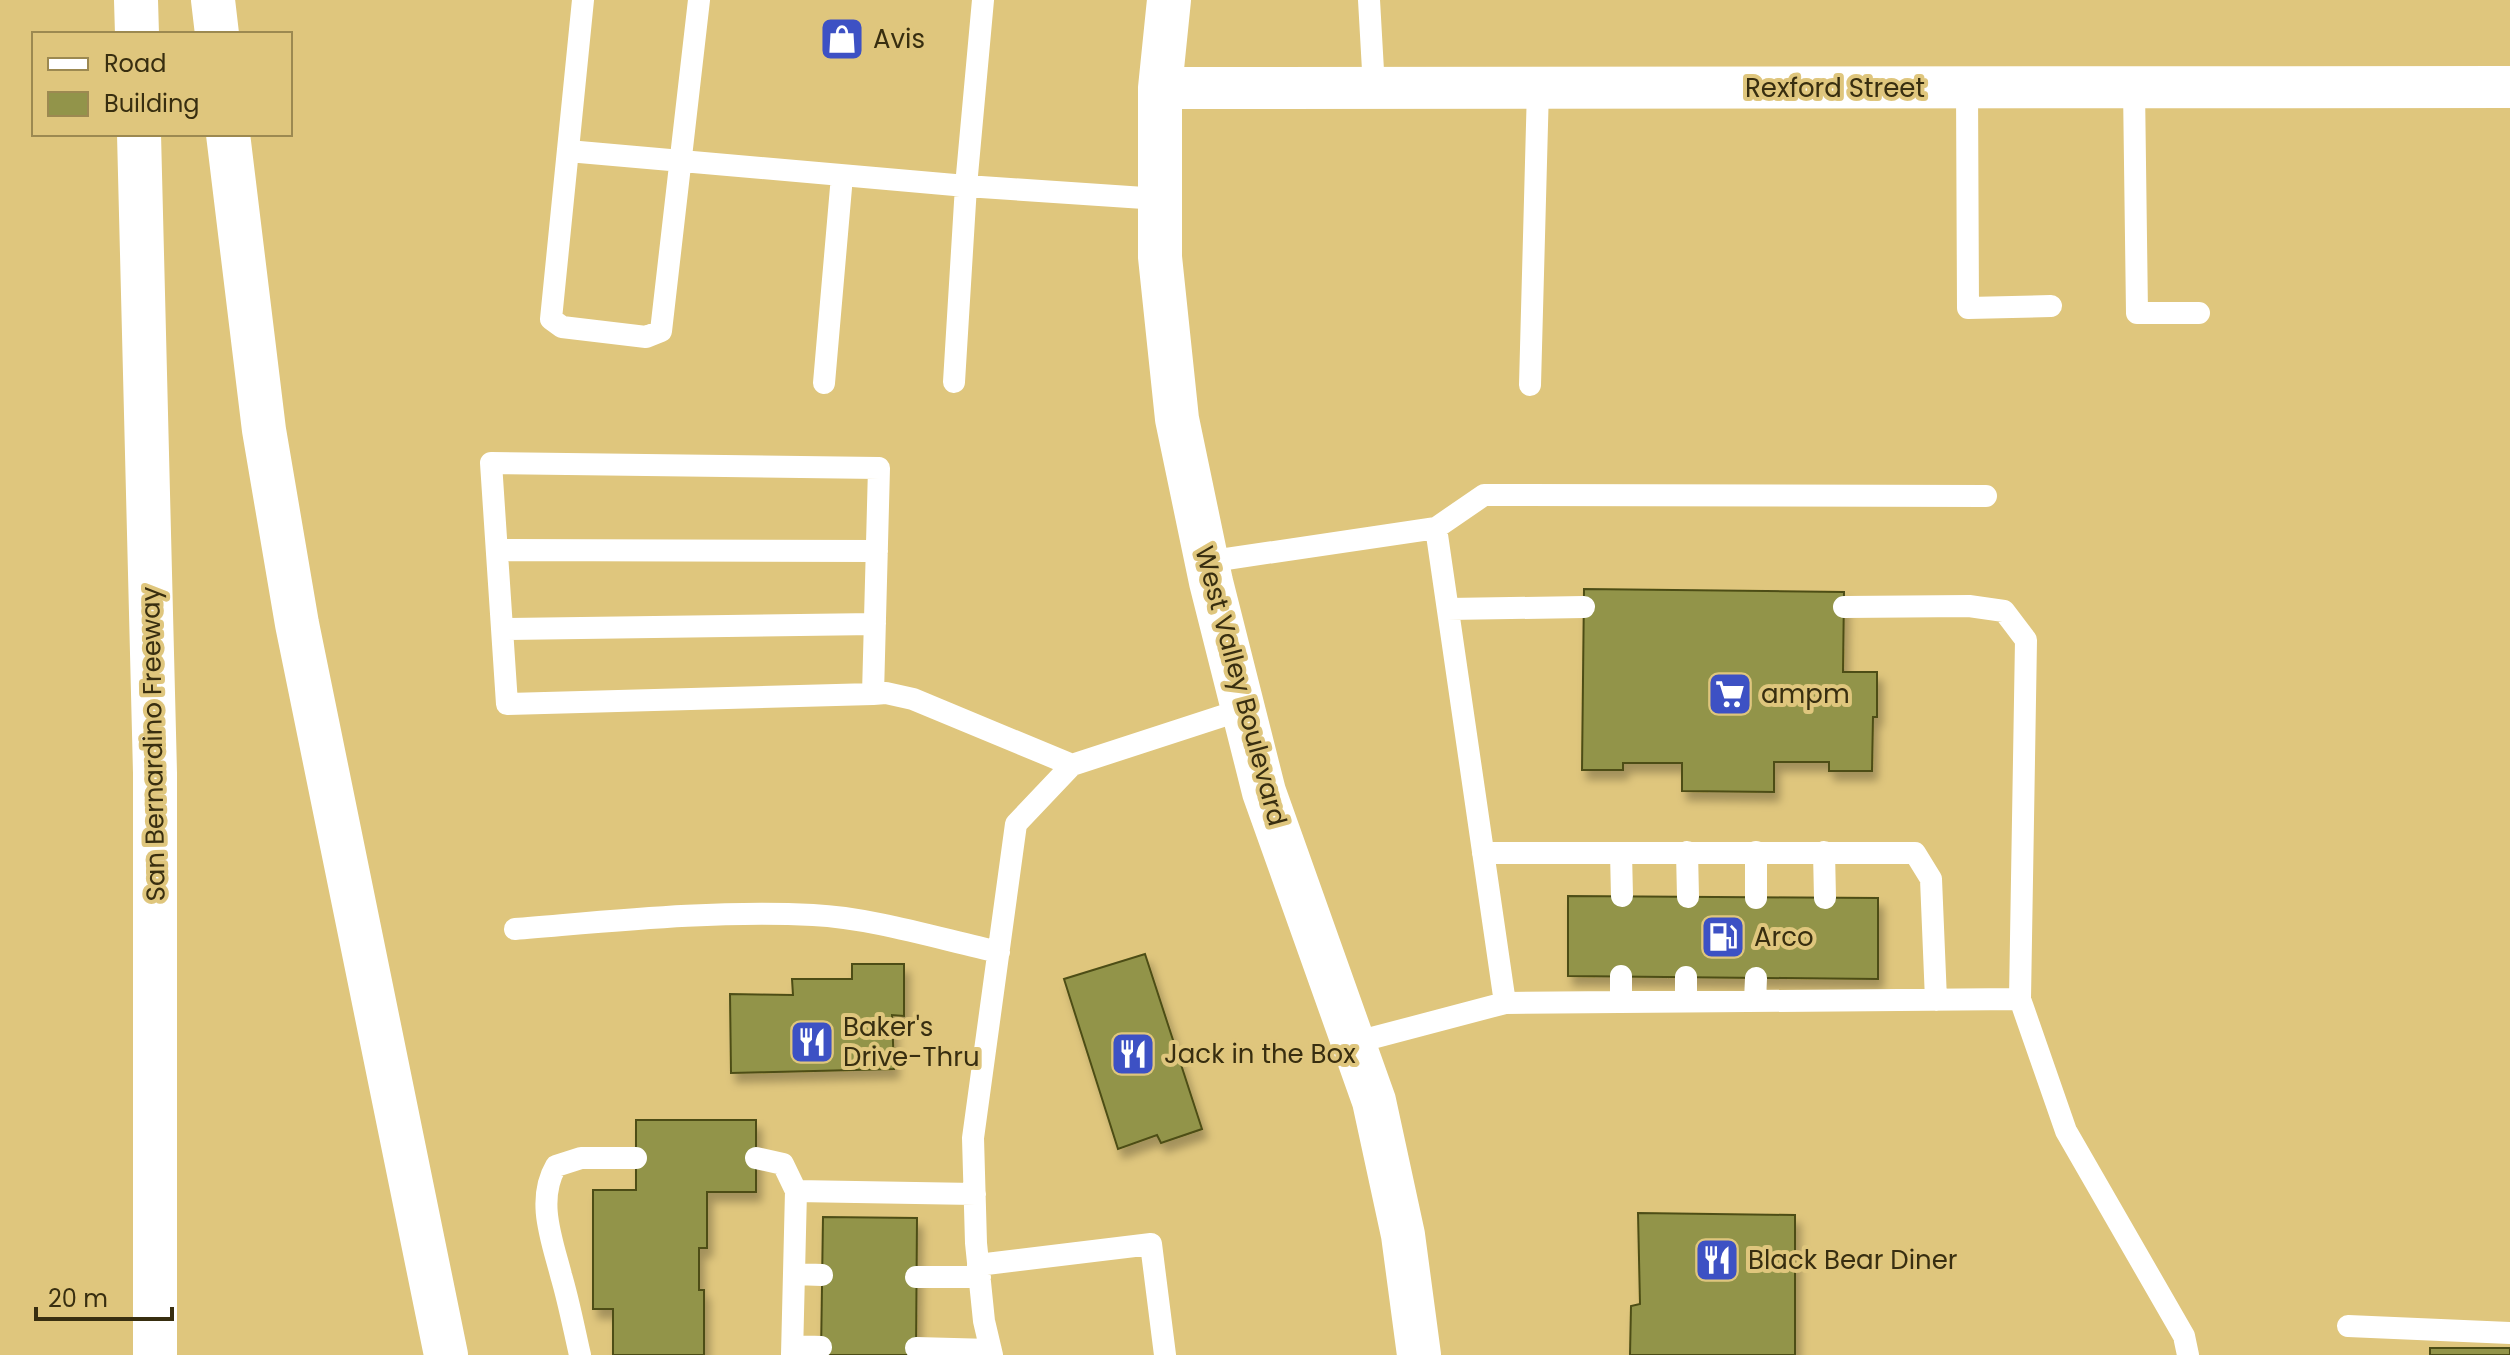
<svg xmlns="http://www.w3.org/2000/svg" width="2510" height="1355" font-family="Poppins,sans-serif">
<style>
.building{fill:#92944a;stroke:#4d4e15;stroke-width:2;filter:url(#shadow)}
.lines{fill:none;stroke-linecap:round;stroke-linejoin:round}
.lane{stroke:#fff;stroke-width:22}
.street{stroke:#fff;stroke-width:42}
.primary{stroke:#fff;stroke-width:44}
.highway{stroke:#fff;stroke-width:44}
.labels{text-anchor:middle;stroke-width:8;stroke-linejoin:round;paint-order:stroke}
.poi-label{font-size:26px;fill:#382e10;stroke:#dfc67d;text-anchor:start}
.street-label{font-size:26px;fill:#382e10;stroke:#dfc67d}
</style>
<defs>
<filter id="shadow"><feDropShadow dx="5" dy="9" stdDeviation="4" flood-color="#0004"/></filter>
</defs>
<rect width="100%" height="100%" fill="#dfc67d"/>
<path class="building" d="M1584 589 1844 592 1843 672H1877V717H1873L1872 771H1829V762H1774V792L1682 791V763H1623V770H1582Z
M1568 896 1878 898V979L1568 976Z
M1145 954 1202 1129 1161 1143 1157 1135 1118 1149 1064 979Z
M852 964H904V1016L892 1015 894 1069 731 1073 730 994 793 995 792 979H852Z
M636 1120H756V1192H707V1248H699V1290H704V1355H613V1309H593V1190H636Z
M1638 1213 1795 1215V1355H1630L1631 1306 1640 1304Z
M823 1217 917 1218 916 1355H821Z
M2430 1348H2510V1355H2430Z"/>
<g class="lines">
<path class="lane" d="M583 0 551 319 562 327 646 337 661 331 699 0
M983 0 966 186 1159 199
M1369 0 1374 88
M1967 88 1968 308 2051 306
M2134 88 2137 313H2199
M568 151 966 186 954 382
M824 383 842 176
M1530 385 1538 88
M1436 528 1505 1003
M497 550 877 551
M1206 562 1436 528 1484 495 1986 496
M1844 607 1969 606 2004 611 2026 640 2020 999 2066 1131 2184 1336 2188 1355
M1448 609 1584 607
M503 629 875 624
M873 694 879 468 491 463 507 704 873 694 886 693 913 699 1072 765
M1687 852 1688 897
M1756 852V898
M1824 852 1825 898
M1483 853H1915L1931 879 1936 1000
M1621 853 1622 896
M515 929C614 921 714 910 813 915 873 918 940 939 999 952
M1621 976V1002
M1686 977V1001
M1755 1001 1756 978
M1353 1043 1505 1003 2020 999
M756 1158 783 1164 796 1191
M978 1265 1151 1244 1165 1355
M794 1274 822 1275
M916 1277H980
M2348 1326 2510 1333
M793 1346 821 1347
M916 1348 991 1350
M580 1355C574 1329 569 1302 561 1275 552 1240 536 1200 556 1166L581 1158H636
M792 1355 796 1191 975 1194
M992 1355 984 1321 976 1243 973 1138 1016 824 1072 765 1244 709"/>
<path class="street" d="M1160 88 2510 87"/>
<path class="primary" d="M1169 0 1160 88V257L1177 419 1211 582 1264 792 1374 1101 1403 1235 1419 1355"/>
<path class="highway" d="M136 0 137 34
M213 0 217 34
M139 134 155 773V1355
M228 134 264 430 297 624 446 1355"/>
</g>
<defs>
<g id="shop-square" transform="scale(2.3)"><rect x="-9" y="-9" width="18" height="18" rx="4" fill="#3d51c4" stroke="#dfc67d"/><path d="M-5-2.5h2.3a2.7 3.5 0 0 1 5.4 0H5L5.5 6h-11ZM-1.5-2.5h3a1.5 2.3 0 0 0-3 0Z" fill="#fff"/></g>
<g id="supermarket-square" transform="scale(2.3)"><rect x="-9" y="-9" width="18" height="18" rx="4" fill="#3d51c4" stroke="#dfc67d"/><path d="M-6-5.5h2.5l.6 2H6L4.5 2H-2.5L-4.4-4H-6ZM-1.5 3.2a1.3 1.3 0 1 0 .1 0ZM3 3.2a1.3 1.3 0 1 0 .1 0Z" fill="#fff"/></g>
<g id="fuel-square" transform="scale(2.3)"><rect x="-9" y="-9" width="18" height="18" rx="4" fill="#3d51c4" stroke="#dfc67d"/><path d="M-5.5-6h7V0h2V4h1.3V-2.5L3-4.5l.8-.8L6-3V5H2.5V1h-1V6h-7ZM-4.2-4.7v3.2H.2V-4.7Z" fill="#fff"/></g>
<g id="restaurant-square" transform="scale(2.3)"><rect x="-9" y="-9" width="18" height="18" rx="4" fill="#3d51c4" stroke="#dfc67d"/><path d="M-5-6h1v4h1v-4h1v4h1v-4h1v5L-1.5 .5V6h-2V.5L-5-1ZM5-6V6H3V1.5H1.5Q1.5-4 5-6Z" fill="#fff"/></g>
</defs>
<g fill-rule="evenodd">
<use href="#shop-square" x="842" y="39"/>
<use href="#supermarket-square" x="1730" y="694"/>
<use href="#fuel-square" x="1723" y="937"/>
<use href="#restaurant-square" x="812" y="1042"/>
<use href="#restaurant-square" x="1133" y="1054"/>
<use href="#restaurant-square" x="1717" y="1260"/>
</g>
<g class="labels">
<g class="poi-label">
<text x="873" y="48">Avis</text>
<text x="1761" y="703">ampm</text>
<text x="1754" y="946">Arco</text>
<text x="843" y="1036">Baker's<tspan x="843" dy="30">Drive-Thru</tspan></text>
<text x="1164" y="1063">Jack in the Box</text>
<text x="1748" y="1269">Black Bear Diner</text>
</g>
<g class="street-label">
<text x="1835" y="97">Rexford Street</text>
<text transform="translate(1241 686) rotate(75)" y="9">West Valley Boulevard</text>
<text transform="translate(153 744) rotate(-91)" y="9">San Bernardino Freeway</text>
</g>
</g>
<rect x="32" y="32" width="260" height="104" fill="#dfc67d" stroke="#9c8951" stroke-width="2"/>
<rect x="48" y="58" width="40" height="12" fill="#ffffff" stroke="#9c8951" stroke-width="2"/>
<text x="104" y="72" font-size="24" fill="#382e10">Road</text>
<rect x="48" y="92" width="40" height="24" fill="#92944a" stroke="#9c8951" stroke-width="2"/>
<text x="104" y="112" font-size="24" fill="#382e10">Building</text>
<path d="M36 1307v12h136v-12" fill="none" stroke="#382e10" stroke-width="4"/>
<text x="48" y="1307" font-size="24" fill="#382e10" stroke="#dfc67d" stroke-width="6" paint-order="stroke">20 m</text>
</svg>
